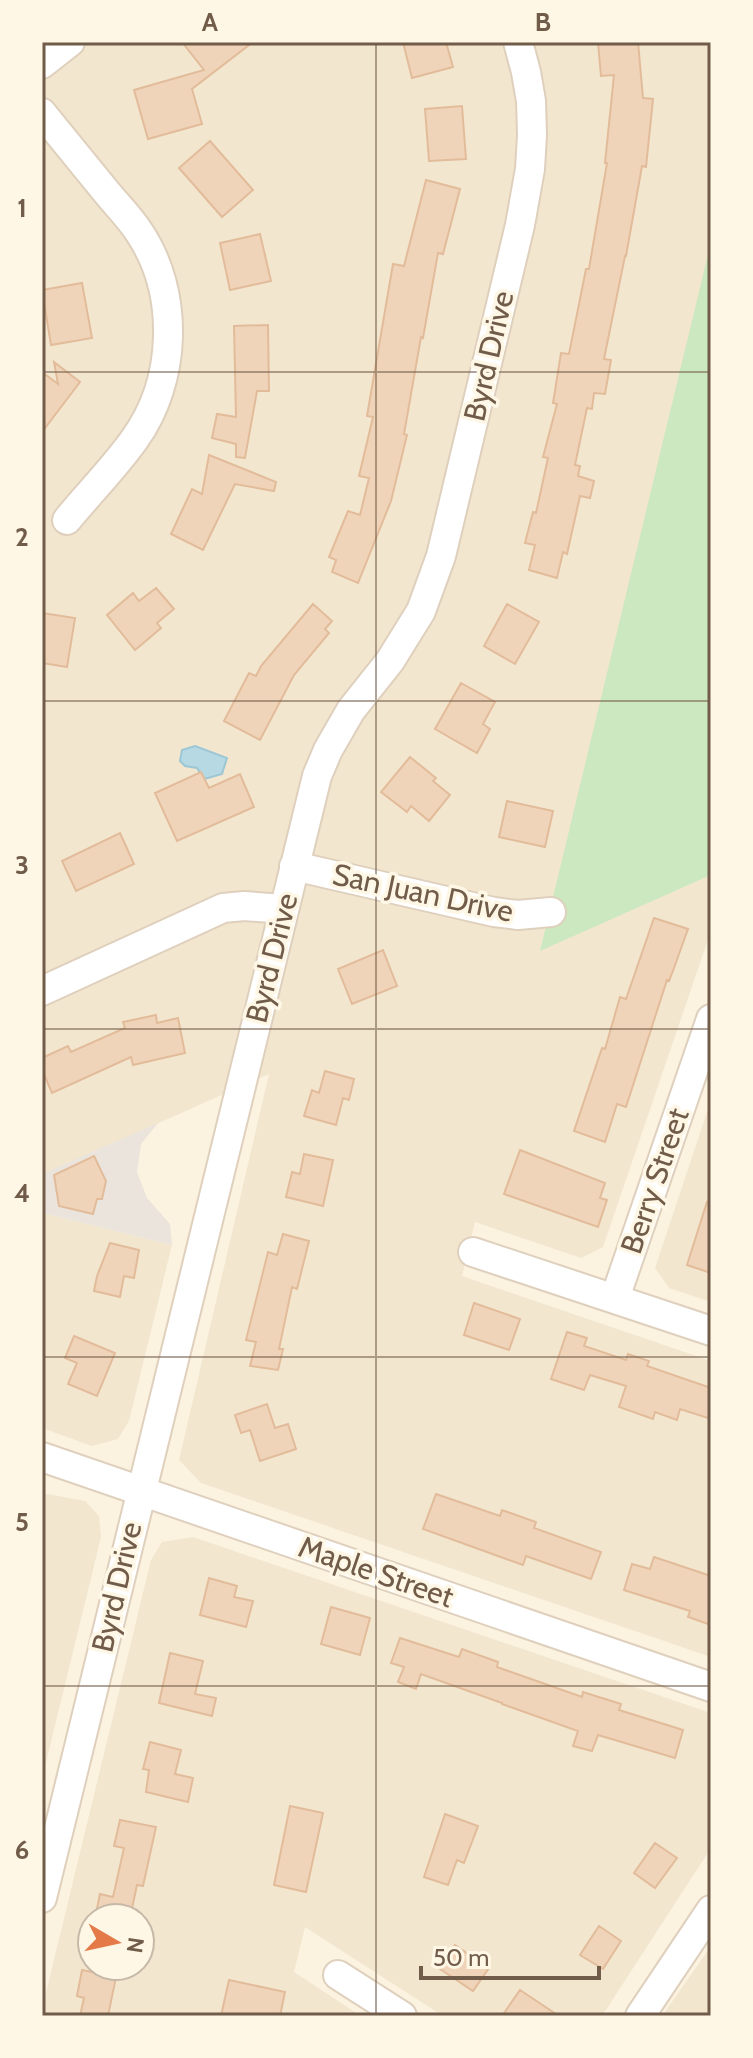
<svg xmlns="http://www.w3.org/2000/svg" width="753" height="2058" font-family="Cabin,sans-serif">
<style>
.residential{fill:#f3e6cf;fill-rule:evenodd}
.industrial{fill:#eae4dc}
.green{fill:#cce8c0}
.water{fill:#b6d9e4;stroke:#9dc7d5;stroke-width:2}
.building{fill:#f0d4b9;stroke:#e2bc9a;stroke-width:2}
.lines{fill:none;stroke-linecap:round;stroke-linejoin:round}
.minor-casing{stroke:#dfd0bd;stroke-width:32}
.minor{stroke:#fff;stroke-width:28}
.grid{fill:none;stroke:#715b49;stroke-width:2;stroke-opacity:0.55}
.labels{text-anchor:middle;stroke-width:7;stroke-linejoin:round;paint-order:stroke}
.street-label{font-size:30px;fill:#715b49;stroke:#fff7e6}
.neatline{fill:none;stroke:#715b49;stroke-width:3}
.grid-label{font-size:26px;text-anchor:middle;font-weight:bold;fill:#715b49}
</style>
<rect width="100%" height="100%" fill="#fbf3e0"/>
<path class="residential" d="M42 42H711V258L541 950 711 875V931L603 1247 581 1258 475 1222 462 1276 711 1361V1657L201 1483 179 1460 269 1074 42 1175Z
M711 1100V1302L669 1288 655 1268Z
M42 1213 172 1245 129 1421 118 1439 92 1446 42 1428Z
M42 1493 85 1501 99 1516 101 1537 42 1779Z
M193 1537 711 1713V1848L602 2016H443L305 1927 294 1972 361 2016H42V2009L151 1560 162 1542ZM92 1918H140V1966H92Z
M711 1946V2016H662Z"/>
<path class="industrial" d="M158 1123 141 1144 137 1172 147 1198 170 1224 172 1245 42 1213V1174Z"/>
<path class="green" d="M711 242V875L540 951Z"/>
<path class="water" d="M195 746 227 758 222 774 204 779 197 768 185 766 180 761 182 750Z"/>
<path class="building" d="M182 42H253L192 89 202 124 148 139 134 90 204 70Z
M403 42H446L453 67 412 78Z
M598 42H638L643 98 653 99 646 167 642 166 626 256H625L604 359 611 360 605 394 594 393 592 409 587 408 575 465 580 466 578 476 594 481 590 498 580 496 567 554 563 552 557 578 529 570 535 545 525 543 533 512 536 513 548 458 543 457 557 404 553 403 561 353 569 354 586 269H589L607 163H605L614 75 601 76Z
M462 106 466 159 429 161 425 109Z
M210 141 253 190 222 217 179 168Z
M426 180 460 189 443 254 438 253 423 338 421 337 404 434 407 435 391 501 358 583 332 572 336 560 329 557 348 511 360 515 369 478 359 476 373 417 367 416 393 264 404 266Z
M260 234 271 281 230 290 220 243Z
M82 283 92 338 51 345 42 290Z
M268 325 269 391H257L245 458 236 457V444L212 438 217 414 236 417 234 326Z
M54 362 80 382 42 432V372L58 384Z
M209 455 276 482 274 491 235 484 203 550 171 534 192 489 202 494Z
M156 588 174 609 157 623 161 628 135 650 107 615 133 593 139 601Z
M313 604 332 621 325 629 329 633 294 675 260 740 224 721 249 673 256 676 261 666Z
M507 604 539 622 515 664 484 646Z
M42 613 75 618 67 667 42 663Z
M461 683 495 702 483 724 490 729 477 753 435 729Z
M410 757 436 778 433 781 450 795 429 821 411 806 407 812 381 792Z
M201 772 209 788 240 774 254 807 177 841 155 793Z
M507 801 553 811 545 847 499 837Z
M120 833 134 864 76 891 62 861Z
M654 918 688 929 674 968 669 981 667 980 626 1107 617 1104 605 1142 574 1131 602 1048 605 1049 620 997 626 999Z
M383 950 397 986 352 1004 338 969Z
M156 1015 157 1023 178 1018 185 1053 133 1065 131 1057 52 1093 42 1070V1058L68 1046 71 1052 125 1028 123 1022Z
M325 1071 354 1079 349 1100 343 1098 336 1125 304 1116 312 1090 319 1093Z
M520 1150 605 1183 600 1198 607 1200 598 1227 504 1194Z
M304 1154 333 1160 323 1206 286 1197 292 1172 300 1174Z
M94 1156 106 1181 102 1199H97L93 1214 59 1206 54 1175Z
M707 1202 711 1203V1273L687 1265Z
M283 1234 309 1241 297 1289 292 1287 279 1349H283L278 1370 250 1366 256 1342 246 1340 268 1252 277 1255Z
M110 1243 139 1250 134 1278 124 1276 120 1297 94 1291 97 1276Z
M474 1303 520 1319 509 1350 464 1335Z
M567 1332 587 1338 584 1346 626 1360 628 1354 649 1361 647 1366 711 1388V1419L680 1409 677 1420 655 1412 653 1419 619 1407 626 1386 590 1375 584 1390 551 1379Z
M74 1336 115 1353 97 1396 68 1384 77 1363 65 1358Z
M267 1404 275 1428 288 1424 296 1449 260 1461 250 1430 241 1433 235 1415Z
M436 1494 500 1516 502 1510 536 1522 534 1528 601 1552 591 1579 526 1556 523 1565 423 1529Z
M654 1557 711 1576V1625L688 1617 690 1611 624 1590 632 1564 650 1569Z
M209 1578 237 1586 234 1597 253 1601 246 1627 200 1615Z
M331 1607 370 1618 360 1655 321 1644Z
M400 1638 459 1657 462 1649 498 1662 497 1667 582 1697 583 1692 621 1704 619 1710 683 1730 675 1758 598 1735 592 1751 573 1746 578 1731 502 1704V1703L421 1674 416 1689 398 1682 404 1667 391 1663Z
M170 1653 203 1661 195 1694 216 1698 212 1716 159 1703Z
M150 1742 181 1750 175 1774 193 1778 188 1802 146 1792 149 1770 143 1769Z
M290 1806 323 1813 306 1892 274 1885Z
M445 1814 478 1826 464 1863 457 1860 448 1885 424 1877Z
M120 1820 156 1827 143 1886 137 1885 130 1918H95L100 1894 113 1897 124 1848 114 1846Z
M655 1843 677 1858 655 1888 634 1873Z
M599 1926 621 1941 603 1969 580 1955Z
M455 1945 489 1968 473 1991 440 1969Z
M82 1970 116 1977 108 2016H80L84 1998 77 1996Z
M229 1980 285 1992 280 2016H221Z
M520 1990 559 2016H502Z"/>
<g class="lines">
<g class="minor-casing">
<path id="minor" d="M42 64 70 42
M42 113C64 140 86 167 108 194 118 206 130 218 139 232 180 293 177 381 134 440 114 468 89 493 67 520
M294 866 494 912 518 915 551 912
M42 991 223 908 244 906 284 909
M473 1252 711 1331
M615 1298 711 1019
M42 1457 711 1687
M42 1898 317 776 328 750 351 710 390 661 421 611 441 556 520 225 530 169 532 135 531 101 526 72 518 42
M338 1975 402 2016
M640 2016 711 1910"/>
</g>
<use href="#minor" class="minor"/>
</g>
<path class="grid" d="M376 42V2016M42 372H711M42 701H711M42 1029H711M42 1357H711M42 1686H711"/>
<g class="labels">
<g class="street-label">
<text transform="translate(489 356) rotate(-77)" y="10">Byrd Drive</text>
<text transform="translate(423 893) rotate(12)" y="10">San Juan Drive</text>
<text transform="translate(272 958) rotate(-76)" y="10">Byrd Drive</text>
<text transform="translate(655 1181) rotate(-71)" y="10">Berry Street</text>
<text transform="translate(376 1572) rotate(19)" y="10">Maple Street</text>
<text transform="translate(117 1587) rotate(-77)" y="10">Byrd Drive</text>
</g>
</g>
<rect width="753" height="2058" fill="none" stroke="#fff7e6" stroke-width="88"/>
<g transform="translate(116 1942) rotate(99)"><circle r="38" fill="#fff7e6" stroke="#c6b9a7" stroke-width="2"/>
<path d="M0-6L14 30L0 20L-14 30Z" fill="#e37a48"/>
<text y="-12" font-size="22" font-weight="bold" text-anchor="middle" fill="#715b49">N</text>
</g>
<path d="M421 1966v12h178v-12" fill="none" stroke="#715b49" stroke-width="4"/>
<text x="433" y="1966" font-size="24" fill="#715b49" stroke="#fff7e6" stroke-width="6" paint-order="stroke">50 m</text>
<rect x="44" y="44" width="665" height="1970" class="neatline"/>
<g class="grid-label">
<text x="210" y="31">A</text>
<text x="543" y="31">B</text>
<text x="22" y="217">1</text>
<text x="22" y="546">2</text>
<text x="22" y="874">3</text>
<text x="22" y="1202">4</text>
<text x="22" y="1531">5</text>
<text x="22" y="1859">6</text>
</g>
</svg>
